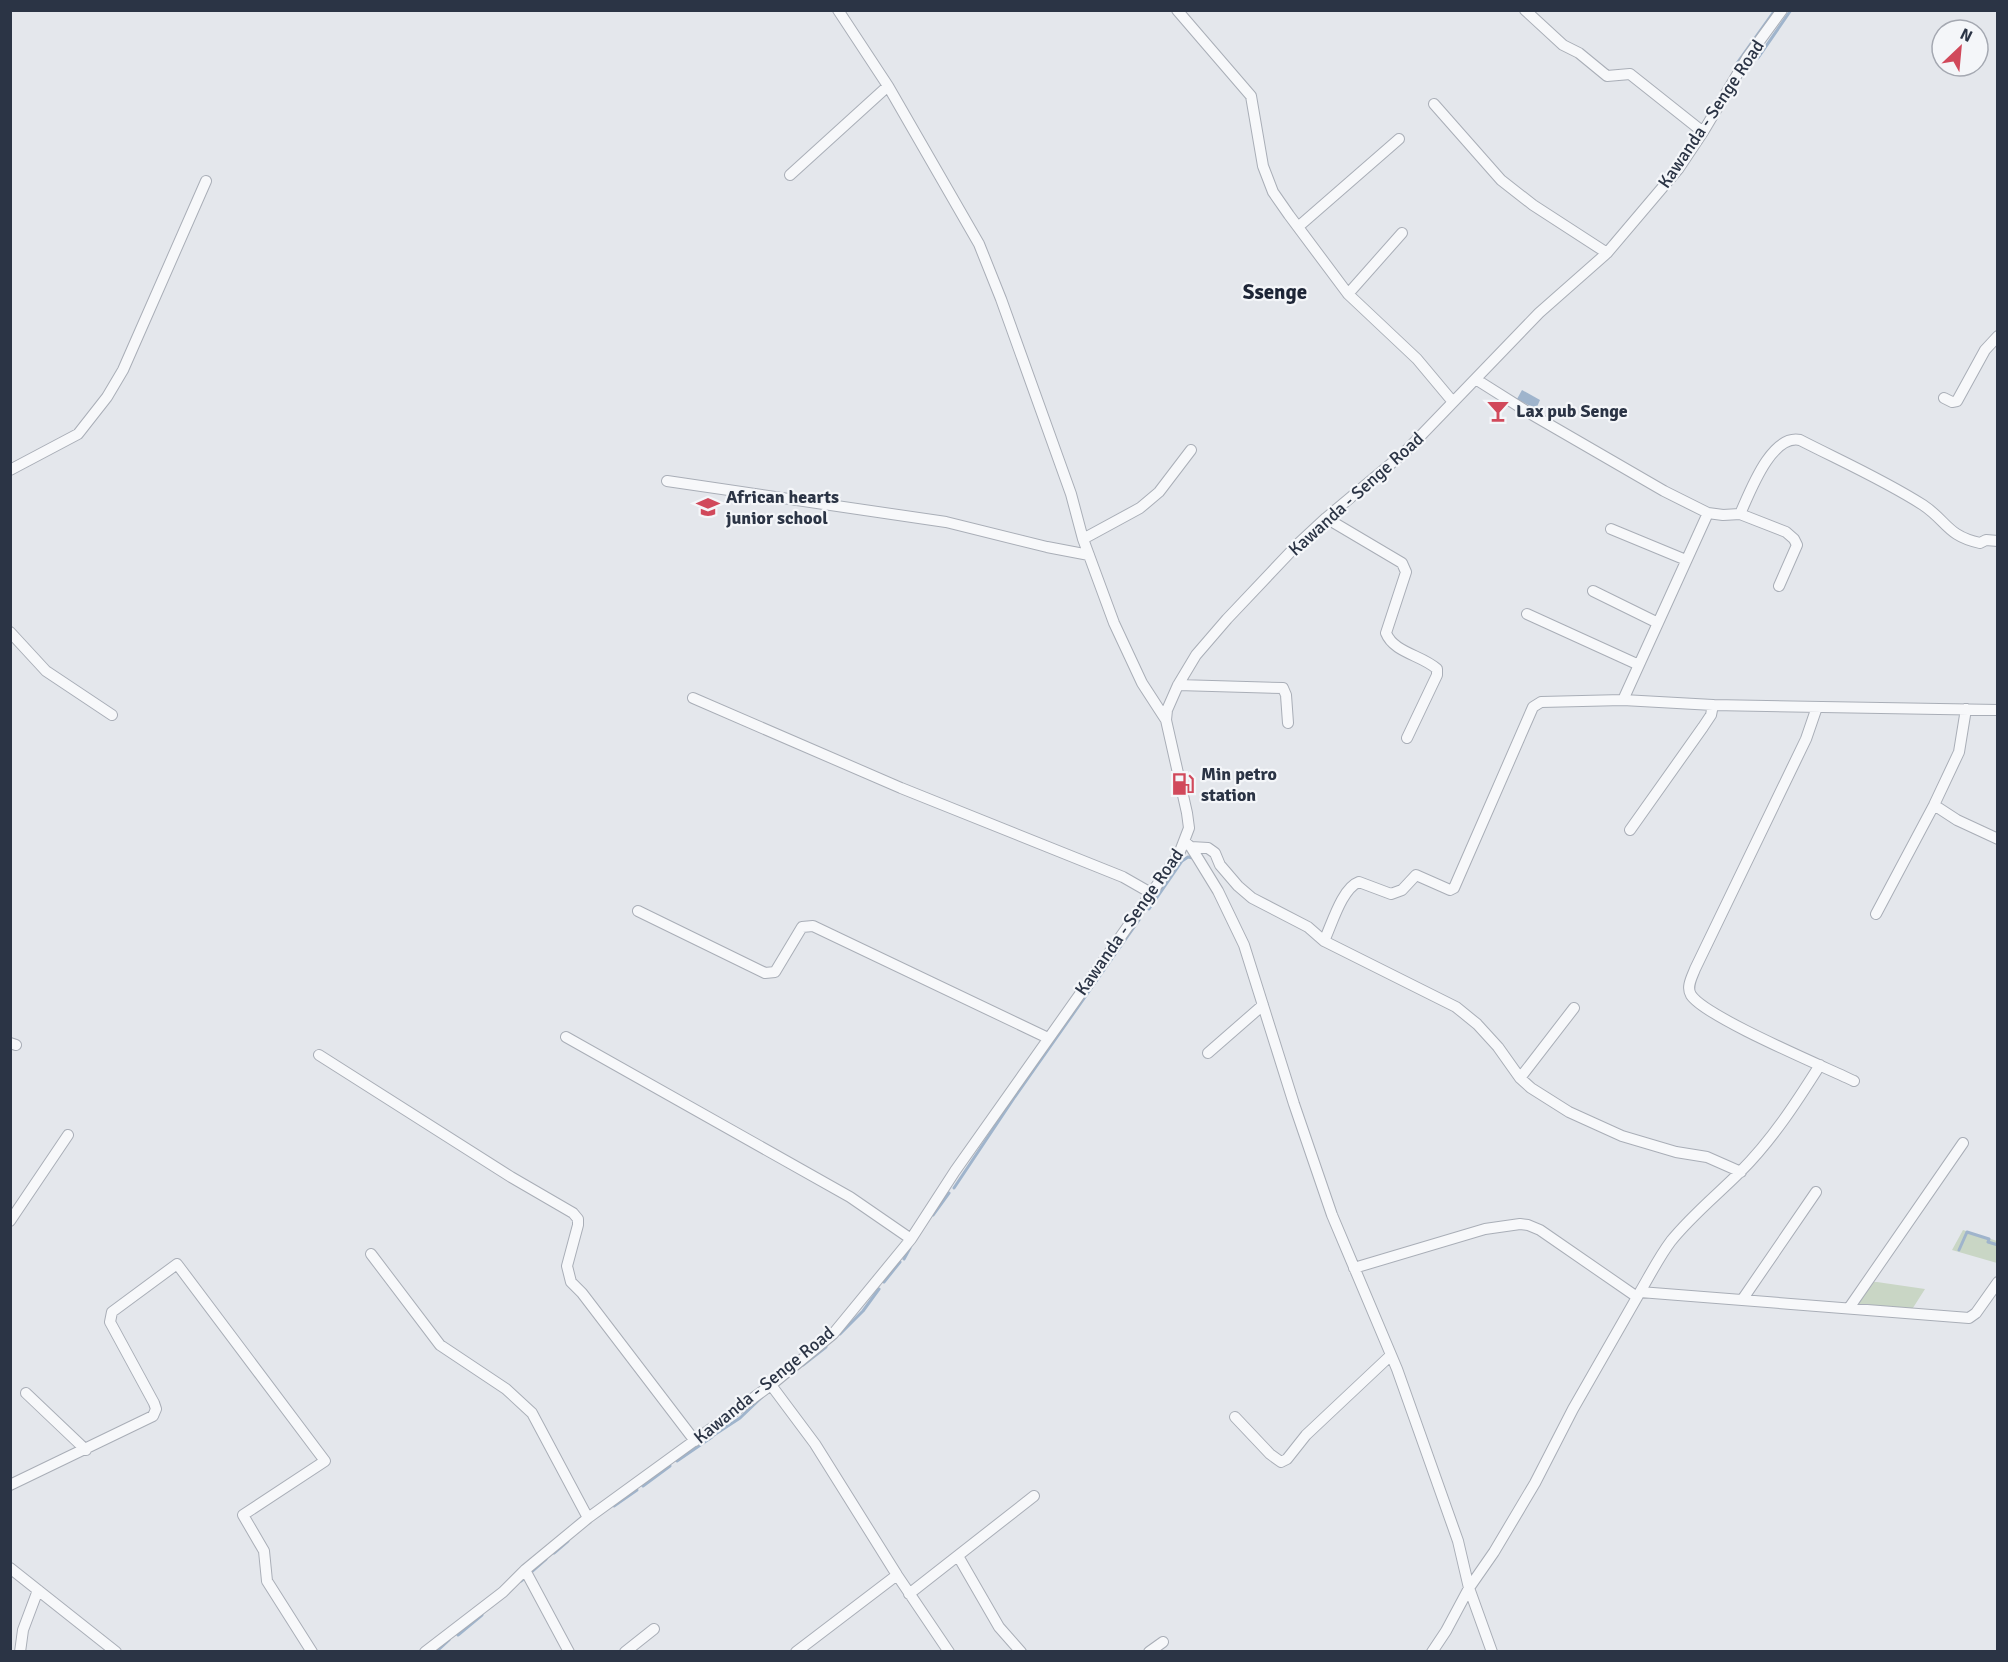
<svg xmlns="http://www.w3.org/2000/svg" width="2008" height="1662" font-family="Signika,sans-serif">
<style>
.green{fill:#c9d6c5}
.water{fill:#9fb4cc}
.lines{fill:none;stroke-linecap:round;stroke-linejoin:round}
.stream{stroke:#9fb4cc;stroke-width:3}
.minor-casing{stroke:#a9aeb7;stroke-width:12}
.minor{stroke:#f7f8fa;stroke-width:10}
.labels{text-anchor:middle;stroke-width:4.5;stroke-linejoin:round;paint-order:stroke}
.street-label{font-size:18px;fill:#2b3445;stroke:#f4f6f9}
.poi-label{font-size:18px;font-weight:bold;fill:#2b3445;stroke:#f4f6f9;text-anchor:start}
.quarter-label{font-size:21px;font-weight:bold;fill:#1d2536;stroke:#f4f6f9}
</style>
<rect width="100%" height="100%" fill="#e4e7ec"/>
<path class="green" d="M1963 1230 1997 1241V1263L1952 1250Z
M1873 1282H1877L1925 1289 1911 1311 1855 1306Z"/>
<path class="water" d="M1522 390 1540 400 1536 409 1517 399Z"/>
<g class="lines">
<path class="stream" d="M1758 58 1791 10
M1735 66 1775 10
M1149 909 1182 861 1188 857 1193 858
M954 1188 1014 1098 1139 920
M933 1215 949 1193
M1959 1250 1967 1232 1989 1239 1988 1242 1998 1245
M904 1259 910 1248
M884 1282 900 1262
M840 1334 863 1311 879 1289
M803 1365 826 1347
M714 1435 740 1418 762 1397
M677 1461 712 1437
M643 1486 670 1466
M614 1506 637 1490
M554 1553 568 1541
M521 1581 546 1559
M458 1635 482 1615
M436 1652 449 1640"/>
<g class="minor-casing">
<path id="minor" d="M838 10 888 86 979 244 1001 299 1071 494 1083 539 1114 623 1142 683 1166 720
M1177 10 1251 96 1263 166 1273 192 1289 215 1348 294 1417 359 1453 402
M1525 10 1563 45 1579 53 1607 76 1630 74 1703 132
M1434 104 1501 180 1533 205 1607 253
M790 175 888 86
M1298 227 1399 139
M1348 294 1402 233
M1477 380 1531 414 1664 491 1708 513 1723 515 1740 514 1786 532 1794 539 1797 545 1779 586
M1944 398 1952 402 1957 401 1985 350 1998 336
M10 470 78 434 107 397 123 370 206 181
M667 481 946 522 1047 547 1089 555
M1740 514C1750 492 1771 434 1800 440 1841 461 1884 480 1923 505 1947 521 1947 536 1980 543L1986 540 1998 541
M1326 518 1402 563 1406 572 1386 633C1394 653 1422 655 1437 669V675L1407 738
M1611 529 1686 560
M1083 539 1140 508 1159 492 1191 450
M1593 591 1658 623
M1527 614 1639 665
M10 632 46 671 112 715
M1178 685 1283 688 1286 695 1288 723
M693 698 901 788 1123 877 1151 893
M1623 700 1708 513
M1817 707 1806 739 1695 969C1692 977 1686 987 1691 995 1705 1017 1825 1067 1854 1081
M1934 805 1957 820 1998 839
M1630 830 1703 727 1711 715 1713 705
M1185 842 1191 847 1218 891 1244 945 1294 1104 1332 1215 1397 1369 1458 1541 1469 1588 1492 1652
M1191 847 1208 848 1215 853 1220 865 1238 886 1252 898 1308 927 1324 941 1456 1007 1477 1024 1498 1047 1520 1078 1531 1088 1569 1112 1622 1136 1676 1152 1707 1157 1741 1172
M638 911 765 973 775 972 802 927 813 926 1048 1038
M1876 914 1934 805 1959 752 1966 709
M1324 941C1332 924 1342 888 1359 882L1391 894 1402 890 1416 875 1450 890 1454 888 1533 707 1541 702 1623 700 1713 705 1998 710
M566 1037 850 1197 911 1239
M10 1043 16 1045
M1208 1053 1263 1005
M319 1055 511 1177 573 1213 578 1219V1225L567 1266 571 1282 582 1293 695 1441
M1520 1078 1574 1008
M10 1221 68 1135
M371 1254 440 1345 506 1389 532 1413 588 1518
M1354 1268 1485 1229 1520 1224 1528 1225 1540 1230 1637 1297
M1640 1292C1650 1275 1659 1257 1671 1241 1692 1215 1717 1195 1740 1172 1772 1140 1796 1103 1820 1065
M1742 1300 1816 1192
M1849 1308 1963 1143
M771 1385 815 1444 897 1575 949 1652
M26 1393 86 1450
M1235 1417 1270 1454 1281 1462 1287 1459 1306 1435 1390 1356
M10 1485 153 1416 156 1409 154 1403 110 1322 112 1312 177 1264 325 1461 243 1515 264 1551 267 1581 312 1652
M958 1556 999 1627 1021 1652
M10 1568 116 1652
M525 1570 569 1652
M909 1594 1034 1496
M20 1652 23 1630 38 1590
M425 1652 503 1592 525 1570 588 1518 771 1385 833 1334 911 1239 955 1171 1179 854 1189 828 1187 813 1166 720 1167 710 1178 685 1196 655 1227 619 1298 544 1326 518 1405 452 1539 313 1607 253 1679 168 1703 132 1747 58 1782 10
M625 1652 654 1629
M796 1652 897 1575
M1149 1652 1163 1642
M1432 1652 1446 1631 1469 1588 1494 1552 1535 1483 1573 1409 1640 1292 1969 1318 1976 1313 1998 1282"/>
</g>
<use href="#minor" class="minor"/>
</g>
<defs>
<g id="bar-bare" transform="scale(1.8)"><path d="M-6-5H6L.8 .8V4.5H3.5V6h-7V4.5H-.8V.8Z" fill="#d1495b" stroke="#f4f6f9" stroke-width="2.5" paint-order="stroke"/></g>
<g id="school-bare" transform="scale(1.8)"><path d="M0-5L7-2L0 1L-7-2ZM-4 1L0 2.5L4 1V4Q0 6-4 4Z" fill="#d1495b" stroke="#f4f6f9" stroke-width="2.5" paint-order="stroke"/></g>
<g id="fuel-bare" transform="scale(1.8)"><path d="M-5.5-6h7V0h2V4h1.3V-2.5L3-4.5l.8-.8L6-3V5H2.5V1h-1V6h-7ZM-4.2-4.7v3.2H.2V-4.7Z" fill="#d1495b" stroke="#f4f6f9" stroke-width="2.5" paint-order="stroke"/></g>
</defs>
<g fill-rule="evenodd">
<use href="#bar-bare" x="1498" y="411"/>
<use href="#school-bare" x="708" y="507"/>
<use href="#fuel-bare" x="1183" y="784"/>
</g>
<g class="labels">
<g class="street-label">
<text transform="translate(1711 114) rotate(-56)" y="6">Kawanda - Senge Road</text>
<text transform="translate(1356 494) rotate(-42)" y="6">Kawanda - Senge Road</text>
<text transform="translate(1129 922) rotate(-55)" y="6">Kawanda - Senge Road</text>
<text transform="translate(764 1385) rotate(-39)" y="6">Kawanda - Senge Road</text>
</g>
<g class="poi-label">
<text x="1516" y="417">Lax pub Senge</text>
<text x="726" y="503">African hearts<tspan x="726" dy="21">junior school</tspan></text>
<text x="1201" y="780">Min petro<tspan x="1201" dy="21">station</tspan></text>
</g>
<g class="quarter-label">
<text x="1275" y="299">Ssenge</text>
</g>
</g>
<rect width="2008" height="1662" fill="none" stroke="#2b3445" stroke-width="24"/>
<g transform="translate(1960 48) rotate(26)"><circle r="28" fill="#f4f6f9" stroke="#a4a8b1" stroke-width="1.5"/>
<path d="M0-4.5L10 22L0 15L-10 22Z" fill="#d1495b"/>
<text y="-9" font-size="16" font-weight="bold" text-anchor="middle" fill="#2b3445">N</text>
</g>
</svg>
